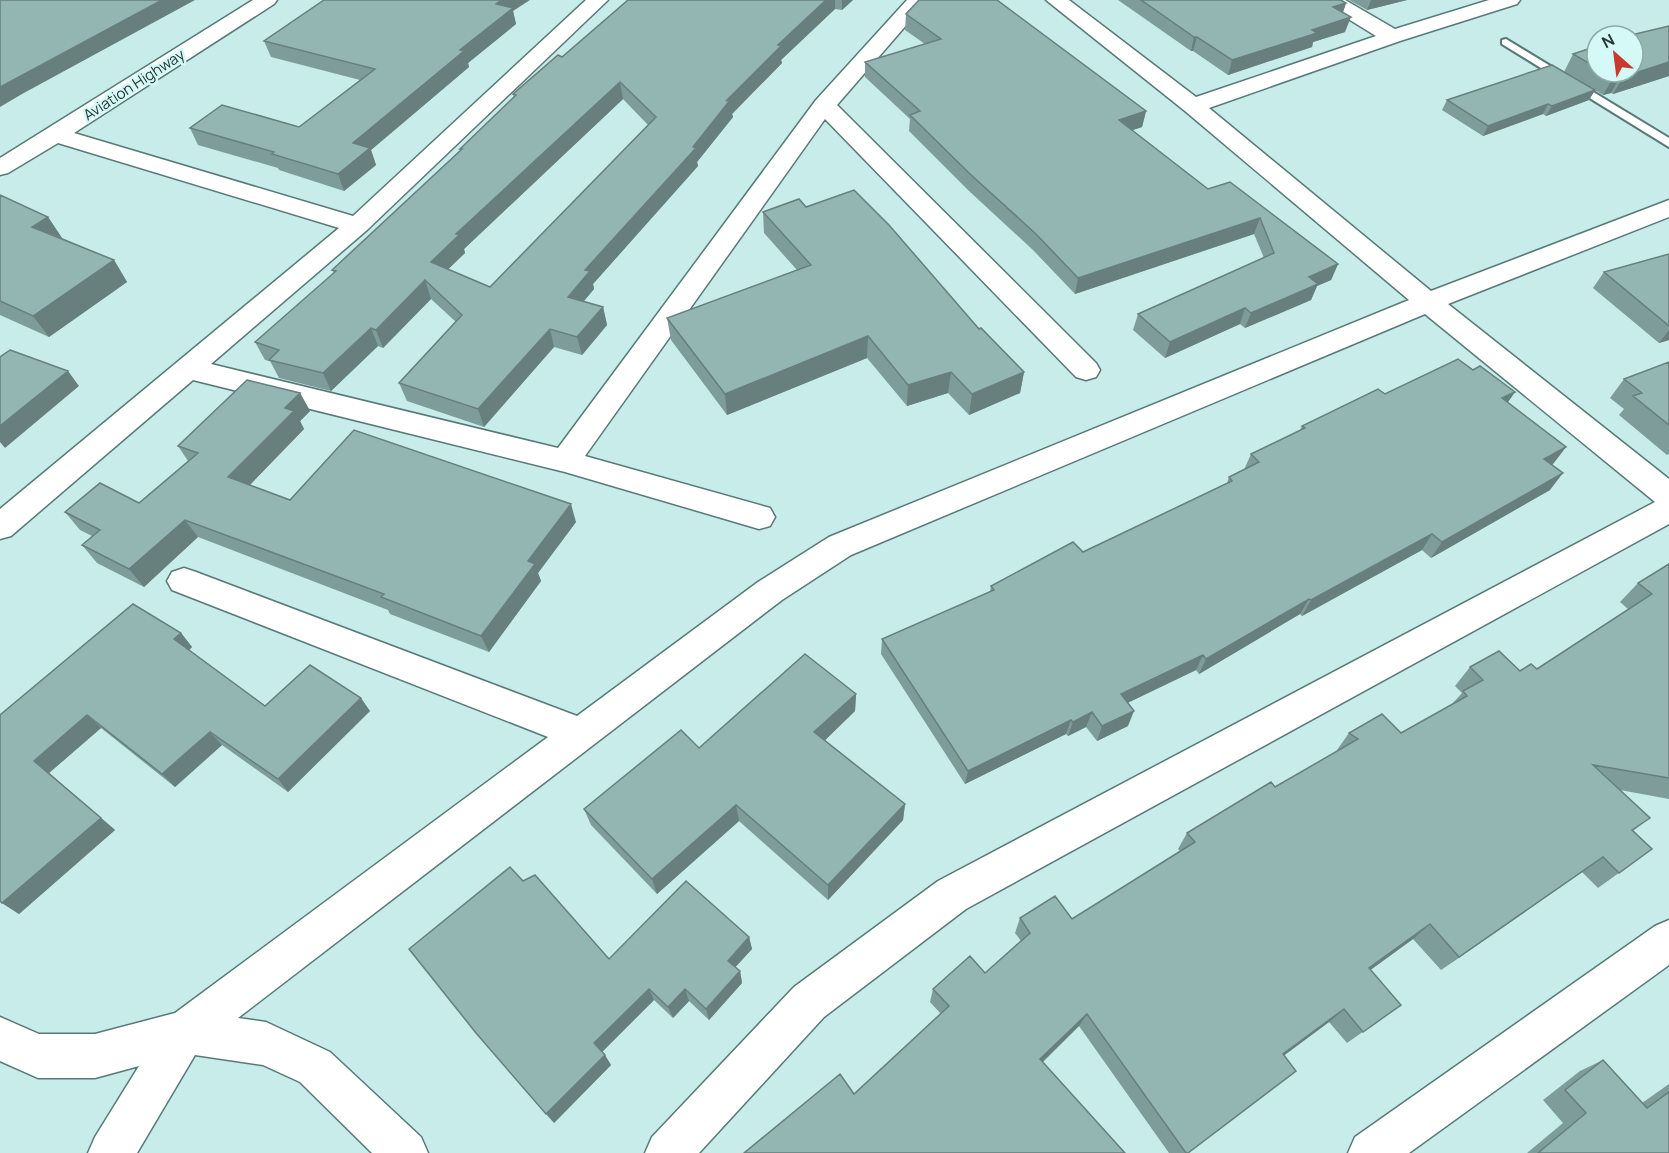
<svg xmlns="http://www.w3.org/2000/svg" width="1669" height="1153" font-family="Manrope,sans-serif">
<style>
.lines{fill:none;stroke-linecap:round;stroke-linejoin:round}
.service-casing{stroke:#587a77;stroke-width:4}
.minor-casing{stroke:#587a77;stroke-width:3}
.service{fill:#fff;fill-rule:evenodd}
.minor{fill:#fff;fill-rule:evenodd}
.wall{fill:#7e9d9a;fill-rule:evenodd}
.shaded-wall{fill:#677f7d}
.building{fill:#93b6b3;stroke:#677f7d;stroke-width:1.5;fill-rule:evenodd}
.labels{text-anchor:middle;stroke-width:5;stroke-linejoin:round;paint-order:stroke}
.far-street-label{font-size:15px;fill:#273634;stroke:#d4f9f6}
</style>
<rect width="100%" height="100%" fill="#c7ece9"/>
<g class="lines">
<g class="service-casing">
<path id="service" d="M1506 39 1669 138V147L1502 44V40Z"/>
</g>
<g class="minor-casing">
<path id="minor" d="M253 0H277L274 4 74 133 353 216 586 0H608L367 230 211 364 558 448 816 100 907 0H928L837 105 1096 363 1100 370 1096 377 1086 380 1076 377 825 119 585 456 770 508 775 517 770 526 759 529 565 472 193 380 11 536 0 539V509L339 228 58 143 8 173 0 175V158Z
M1046 0H1069L1196 97 1376 36 1324 4 1321 0H1345L1395 29 1489 0H1520L1517 4 1400 41 1209 108 1431 291 1669 200V217L1448 304 1669 479V524L966 909 824 1017 699 1153H645L652 1137 794 987 938 881 1655 502 1425 314 851 555 782 600 238 1018 266 1022 330 1052 421 1137 428 1153H372L300 1082 263 1065 195 1055 137 1153H88L95 1137 139 1066 95 1078H38L0 1061V1017L39 1034H95L175 1013 548 737 172 590 167 581 172 572 184 568 196 572 577 716 758 582 829 537 1409 300 1185 111Z
M1669 920V965L1409 1153H1348L1355 1137 1655 926Z"/>
</g>
<use href="#service" class="service"/>
<use href="#minor" class="minor"/>
</g>
<path class="wall" d="M628 0H853L842 10 835 9 781 60 782 63 732 114 733 117 697 162 698 166 593 284 594 289 584 301 603 307 607 325 582 355 554 347 484 427 407 401 399 383 456 322 431 299 383 348 378 346 331 391 279 378 270 361 265 360 255 342 334 273 332 270 461 150 460 149 514 98 513 94 562 57ZM623 99 648 125 490 287 448 269 465 253 464 249Z
M1118 0H1341L1346 3 1343 13 1345 32 1313 42 1312 47 1228 75 1193 51H1191Z
M1349 0H1407L1367 10Z
M513 11 516 24 468 63 469 67 371 150 376 165 344 191 279 170 278 168 198 145 190 128 299 127 360 80 271 57 264 41Z
M906 14 1146 111 1142 127 1132 130 1208 189 1230 182 1338 264 1331 280 1317 286 1311 300 1245 328 1240 324 1165 358 1133 330 1138 314 1264 258 1254 234 1075 294 1033 250 968 190 909 131 910 119 865 77V62L925 44 905 30Z
M1669 26V76L1613 94 1611 93 1603 95 1595 90 1589 100 1546 116 1543 114 1483 136 1442 110 1447 100 1564 72 1573 54 1597 46V72H1633Z
M0 195 48 217 62 238 114 260 127 282 49 337 0 315Z
M806 207 979 329 1024 372 1020 393 969 415 948 393 907 406 867 358 727 415 671 340 667 318 797 270 764 233 763 212Z
M1669 254V340L1659 343 1593 288 1604 272Z
M1669 362V454L1667 455 1619 415 1624 409 1610 398 1624 379Z
M1473 370 1515 392 1508 402 1566 447 1552 465 1550 490 1431 558 1422 550 1302 616 1300 614 1199 674 1196 670 1127 703 1128 726 1097 741 1086 727 1068 736 1066 734 965 784 881 654 882 639 990 592 991 586 1083 552 1227 483 1229 477 1244 470 1251 454 1300 430 1302 426 1385 394Z
M300 393 310 411 300 421 304 429 250 485 290 500 576 522 538 573 541 581 489 652 390 614 388 610 198 537 144 587 97 563 82 545 92 536 80 530 65 512 139 503 188 461 178 446Z
M1669 564V799L1620 790 1650 818 1633 831 1652 849 1598 888 1582 872 1441 970 1413 939 1370 970 1384 1017 1347 1043 1329 1022 1284 1055 1188 1153H1169L1079 1026 1043 1062 854 1094 941 1014 930 1002 933 989 985 973 1021 941 1015 933 1020 918 1072 919 1180 851 1178 849 1187 833 1275 787 1338 751 1337 750 1349 733H1401L1452 704 1462 693 1455 686 1470 667 1520 671 1537 669 1628 609 1620 602 1638 583Z
M181 633 192 647 189 650 265 706 370 711 288 792 222 745 175 787 101 728 49 773 115 830 19 914 2 903 0 715Z
M856 694 855 711 825 740 905 804 903 820 828 900 739 821 657 894 591 825 584 809 699 748Z
M523 881 609 959 749 937 752 949 735 967 740 971 742 983 709 1020 689 1001 673 1018 654 1000 602 1052 611 1065 554 1123Z
M1603 1060 1642 1103 1669 1084V1153H1527L1563 1123 1543 1100 1580 1071Z"/>
<path class="shaded-wall" d="M162 0H195L22 94 0 107V87Z
M502 0H530L513 11 516 24 468 63 469 67 371 150 376 165 344 191 338 174 353 143 460 50 496 4Z
M826 0H835V9L781 60 782 63 732 114 733 117 697 162 698 166 593 284 594 289 572 315 568 297 585 270 693 147 726 101 778 45Z
M842 0H853L842 10Z
M1371 0H1407L1367 10Z
M1346 3 1341 17 1333 7Z
M1351 17 1345 32 1313 42 1312 47 1228 75 1232 60 1312 30Z
M1194 37H1197L1193 51H1191Z
M1669 62V76L1613 94 1623 77Z
M1621 75 1611 93 1603 95 1613 78Z
M620 82 623 99 464 249 465 253 437 280 431 262 456 234Z
M1595 90 1589 100 1546 116 1552 106Z
M1548 104 1543 114 1483 136 1488 126Z
M1146 111 1142 127 1115 136 1119 120Z
M48 217 62 238 32 227Z
M1260 218 1254 234 1075 294 1078 278Z
M114 260 127 282 49 337 33 316Z
M1338 264 1331 280 1317 286 1311 300 1245 328 1251 313 1309 277Z
M425 280 431 299 383 348 376 330Z
M603 307 607 325 582 355 577 337Z
M1245 308 1240 324 1165 358 1170 342Z
M371 328 378 346 331 391 323 373Z
M550 329 554 347 484 427 478 409Z
M1669 330V340L1659 343Z
M868 336 867 358 727 415 725 394Z
M68 371 79 386 5 448 0 442V426Z
M951 372 948 393 907 406 908 385Z
M1024 372 1020 393 969 415 972 394Z
M1515 392 1503 409 1502 398Z
M300 393 310 411 300 421 304 429 240 495 228 477 285 408Z
M1566 447 1553 464 1532 475 1544 459Z
M1563 473 1550 490 1431 558 1442 542Z
M571 504 576 522 538 573 541 581 489 652 481 636 528 561Z
M185 520 198 537 144 587 129 569Z
M1432 534 1422 550 1302 616 1311 600Z
M1309 599 1300 614 1199 674 1206 659Z
M181 633 192 647 186 653 174 639Z
M1203 655 1196 670 1115 709 1121 694Z
M856 694 855 711 815 750 814 732Z
M361 698 370 711 288 792 278 779Z
M1134 711 1128 726 1097 741 1102 726Z
M1092 712 1086 727 1068 736 1073 722Z
M87 715 101 728 49 773 115 830 19 914 2 903 34 761Z
M1071 720 1066 734 965 784 968 771Z
M210 732 222 745 175 787 162 774Z
M905 804 903 820 828 900V885Z
M736 805 739 821 657 894 652 879Z
M1603 857 1582 872 1441 970 1459 957Z
M1430 924 1413 939 1354 982 1369 968Z
M749 937 752 949 731 972 728 961Z
M740 971 742 983 709 1020 706 1009Z
M649 989 654 1000 601 1053 594 1043Z
M685 989 689 1001 673 1018 668 1007Z
M1344 1009 1329 1022 1270 1066 1283 1054Z
M1087 1014 1079 1026 1034 1070 1040 1059Z
M605 1055 611 1065 554 1123 546 1114Z"/>
<path class="building" d="M0 0H162L0 87Z
M324 0H502L496 4 513 8 460 50 464 51 353 143 370 148 338 174 272 154 274 152 190 128 222 105 299 127 375 69 264 41Z
M628 0H826L778 45 781 46 726 101 731 99 693 147 696 148 585 270 590 271 568 297 603 307 577 337 550 329 478 409 399 383 462 315 425 280 376 330 371 328 323 373 269 360 279 350 255 342 336 271 332 270 462 149H460L516 95 513 94 558 55 562 57ZM620 82 656 117 490 287 431 262 459 235 456 234Z
M919 0H997L1146 111 1119 120 1208 189 1230 182 1338 264 1309 277 1318 284 1251 313 1245 308 1170 342 1138 314 1274 253 1260 218 1078 278 1036 234 970 174 910 115 920 111 865 62 941 39 906 14Z
M1141 0H1341L1346 3 1333 7 1351 17 1312 30 1317 33 1232 60 1197 37H1194Z
M1669 26V62L1623 77 1621 75 1613 78 1603 72H1633V36H1627Z
M1597 46V68L1573 54Z
M1552 65 1595 90 1552 106 1548 104 1488 126 1447 100Z
M854 190 889 225 979 329 981 328 1024 372 972 394 951 372 908 385 868 336 725 394 667 318 811 265 763 212 799 199 806 207Z
M0 195 48 217 32 227 114 260 33 316 0 301Z
M1669 254V326L1604 272Z
M10 350 68 371 0 426V357Z
M1458 359 1473 370 1480 366 1515 392 1502 398 1566 447 1544 459 1563 473 1442 542 1432 534 1311 600 1309 599 1206 659 1203 655 1121 694 1134 711 1102 726 1092 712 1073 722 1071 720 968 771 882 639 994 590 991 586 1073 542 1083 552 1232 481 1229 477 1259 462 1251 454 1305 428 1302 426 1378 389 1385 394Z
M1669 362V425L1633 396 1642 393 1624 379Z
M247 380 300 393 285 408 294 411 228 477 290 500 354 430 571 504 528 561 535 564 481 636 381 597 384 594 185 520 129 569 82 545 100 530 65 512 100 483 139 503 198 453 178 446Z
M1669 564V778L1593 765 1650 818 1632 830 1652 849 1619 873 1603 857 1459 957 1430 924 1369 968 1401 1005 1363 1032 1344 1009 1283 1054 1296 1071 1188 1153H1186L1087 1014 1040 1059 1125 1153H744L840 1074 854 1094 949 1006 933 989 970 956 985 973 1030 933 1020 918 1055 896 1072 919 1195 842 1187 833 1271 782 1275 787 1358 739 1349 733 1382 714 1401 733 1467 696 1463 691 1483 680 1470 667 1499 651 1520 671 1531 664 1537 669 1652 594 1638 583Z
M133 604 181 633 174 639 265 706 310 665 361 698 278 779 210 732 162 774 87 715 34 761 101 818 2 903 0 901V715Z
M805 654 856 694 814 732 905 804 828 885 736 805 652 879 584 809 681 730 699 748Z
M510 867 523 881 535 875 609 959 686 881 749 937 728 961 740 971 706 1009 685 989 668 1007 649 989 594 1043 605 1055 546 1114 476 1033 409 949Z
M1603 1060 1647 1108 1669 1092V1153H1538L1586 1113 1565 1090Z"/>
<g class="labels">
<g class="far-street-label">
<text transform="translate(134 85) rotate(-33)" y="5">Aviation Highway</text>
</g>
</g>
<g transform="translate(1615 54) rotate(332)"><circle r="28" fill="#d4f9f6" stroke="#8faba8" stroke-width="1.5"/>
<path d="M0-4.5L10 22L0 15L-10 22Z" fill="#c73a2d"/>
<text y="-9" font-size="16" font-weight="bold" text-anchor="middle" fill="#273634">N</text>
</g>
</svg>
